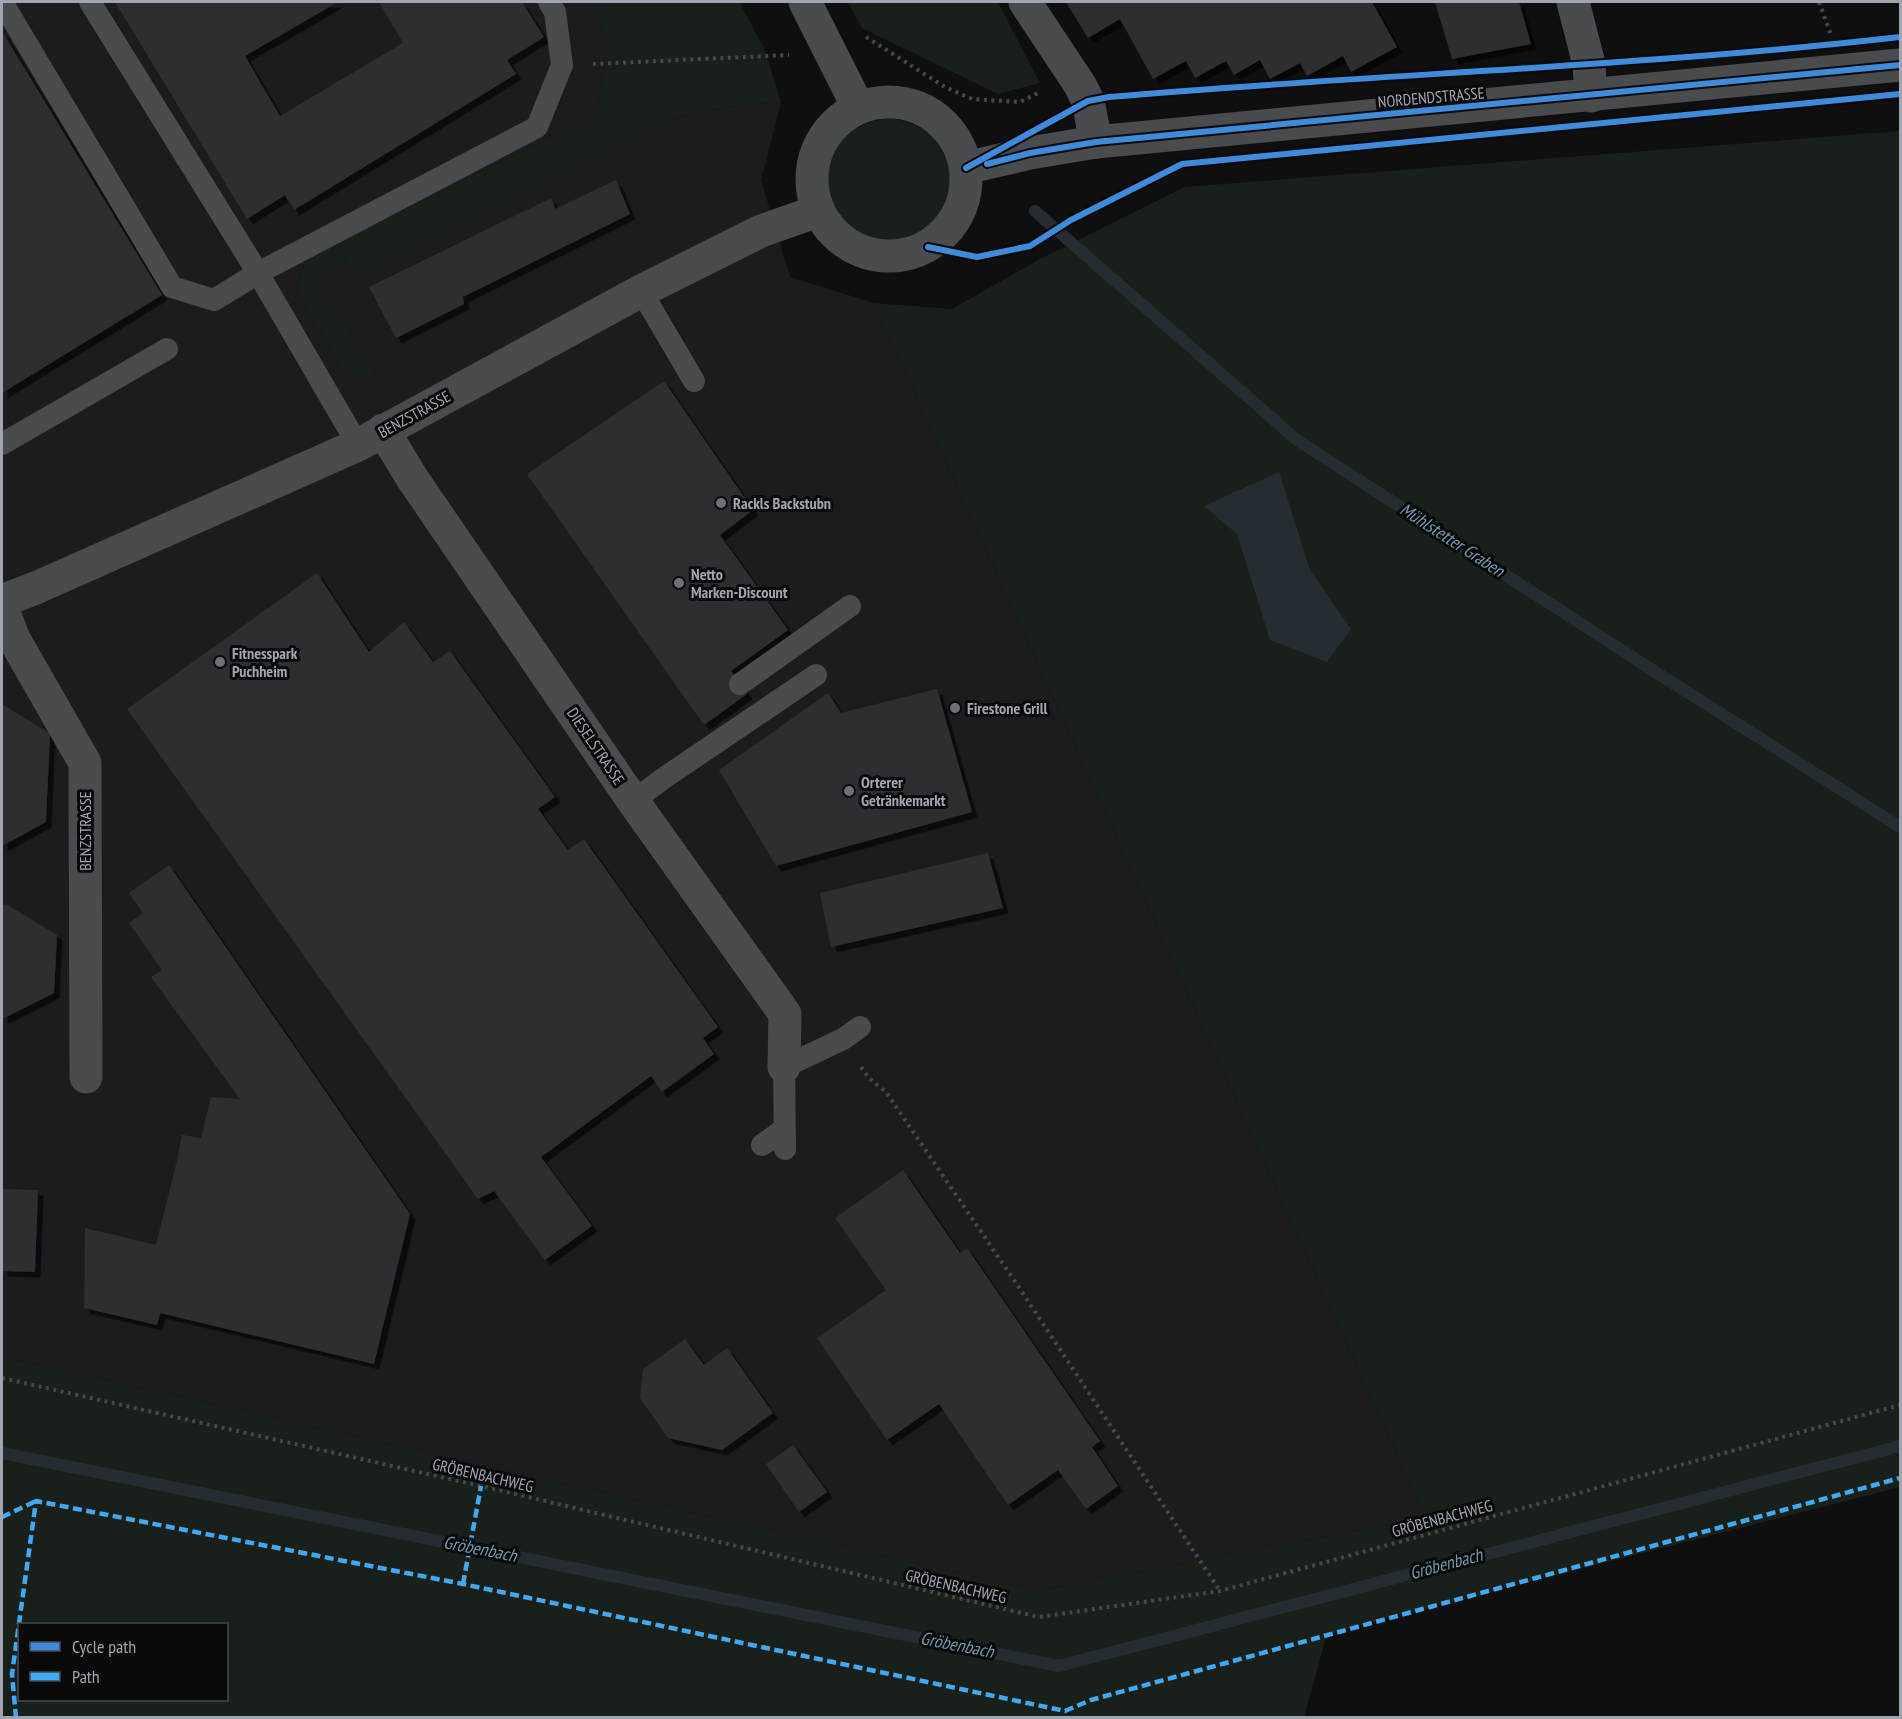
<svg xmlns="http://www.w3.org/2000/svg" width="1902" height="1719" font-family="'PT Sans Narrow',sans-serif">
<style>
.built{fill:#1c1c1e}
.green{fill:#19201a;fill-rule:evenodd}
.water{fill:#252d33}
.lines{fill:none;stroke-linecap:round;stroke-linejoin:round}
.stream{stroke:#252d33;stroke-width:12}
.building{fill:#2e2e30;filter:url(#shadow)}
.path{stroke:#45474a;stroke-width:4;stroke-dasharray:3 4.5;stroke-linecap:butt}
.service{stroke:#4a4b4f;stroke-width:22}
.minor{stroke:#4a4b4f;stroke-width:33}
.tertiary{stroke:#4a4b4f;stroke-width:33}
.quiet{stroke:#3fa9f5;stroke-width:4.5;stroke-dasharray:9 4.5;stroke-linecap:butt}
.cycleway-casing{stroke:#0a0a0b;stroke-width:10}
.cycleway{stroke:#408adc;stroke-width:6}
.poi-dot{fill:#6d7179;stroke:#0a0a0b;stroke-width:2}
.labels{text-anchor:middle;stroke-width:6;stroke-linejoin:round;paint-order:stroke}
.street-label{font-size:16px;fill:#9fa6b2;stroke:#0a0a0b}
.poi-label{font-size:16px;font-weight:bold;fill:#9fa6b2;stroke:#0a0a0b;text-anchor:start}
.water-label{font-size:18px;font-style:italic;fill:#7297b1;stroke:#0a0a0b}
</style>
<defs>
<filter id="shadow"><feDropShadow dx="5.5" dy="5.5" stdDeviation="0" flood-color="#0009"/></filter>
</defs>
<rect width="100%" height="100%" fill="#0f0f10"/>
<path class="built" d="M2 2H616L598 14 607 41 598 115 307 257 296 290 347 378 374 375 314 277 345 259 356 274 669 118 726 107 781 102 761 180 790 277 874 303 1426 1518 1038 1591 2 1357Z"/>
<path class="green" d="M616 2H739L764 48 781 102 726 107 669 118 356 274 345 259 315 277 375 376 347 378 296 290 307 257 598 115 607 41 598 14Z
M848 2H998L1040 83 998 94 862 28Z
M828 180a61 61 0 1 1 122 0a61 61 0 1 1-122 0Z
M1900 131V1487L1327 1634 1304 1717 2 1718V1357L1038 1591 1426 1518 874 303 952 309 1040 259 1185 187ZM20 1624H226V1700H20Z"/>
<path class="water" d="M1279 472 1310 570 1351 629 1327 662 1270 640 1237 534 1204 506Z"/>
<g class="lines">
<path class="stream" d="M1035 211 1297 440 1668 680 1900 827
M2 1453 1059 1666 1900 1446"/>
</g>
<path class="building" d="M115 2H338L245 56 280 116 403 43 379 2H522L544 37 507 60 516 74 294 210 285 195 247 219Z
M1066 2H1372L1397 47 1351 72 1343 56 1307 76 1300 63 1270 79 1260 60 1234 75 1226 61 1195 78 1186 61 1153 79 1120 19 1088 38Z
M1435 2H1519L1531 44 1452 59Z
M2 31 162 295 2 393Z
M616 180 630 214 463 297 464 304 396 338 369 287 551 198 555 209Z
M664 381 753 510 720 535 788 630 731 671 747 694 704 725 527 474Z
M317 573 369 652 404 622 433 662 450 651 555 797 538 809 568 850 584 839 718 1027 703 1038 714 1054 662 1092 651 1076 541 1157 592 1226 545 1260 494 1191 478 1199 127 709Z
M937 689 972 812 776 866 719 770 828 693 841 713Z
M2 704 50 734 46 822 2 846Z
M988 853 1003 908 831 947 820 893Z
M169 865 410 1214 374 1364 160 1313 157 1325 84 1308 85 1228 156 1245 176 1165 182 1135 201 1138 211 1097 240 1099 151 977 162 970 129 923 143 913 129 893Z
M6 904 57 935 54 993 4 1018 2 1017V906Z
M903 1170 960 1253 967 1248 1100 1441 1092 1447 1118 1486 1086 1509 1058 1470 1008 1505 939 1404 887 1440 817 1338 886 1290 835 1218Z
M2 1189 38 1190 35 1272 2 1271Z
M685 1339 704 1365 727 1348 773 1413 722 1450 668 1438 640 1398 643 1369Z
M793 1445 827 1492 799 1512 766 1464Z"/>
<g class="lines">
<path class="path" d="M1819 2 1831 35
M866 37 945 87 972 99 1020 102 1040 92
M593 64 789 55
M861 1067 869 1078 886 1092 1018 1286 1220 1591
M2 1378 481 1486 1039 1617 1220 1591 1900 1405"/>
<path class="service" d="M2 2 172 287 214 300 258 273 90 2
M641 291 694 381
M2 444 167 349
M358 445 258 273 537 127 562 65 555 12 549 2
M740 684 850 606
M633 801 664 778 816 675
M762 1145 784 1129
M785 1149 784 1067 843 1039 860 1027"/>
<path class="minor" d="M1025 2 1080 85 1088 101 1096 142
M1573 2 1589 64 1591 96
M383 430 412 478 633 801 785 1014 784 1067
M2 607 14 639 85 763 86 1077"/>
<path class="tertiary" d="M805 2 858 107
M812 179a77 77 0 1 1 154 0a77 77 0 1 1-154 0Z
M966 168 1030 153 1096 142 1900 65
M2 601 38 587 358 445 641 291 761 231 818 211"/>
<path class="quiet" d="M2 1517 36 1501
M463 1584 481 1486
M16 1718 12 1674 36 1501 463 1584 1065 1711 1091 1700 1900 1478"/>
<g class="cycleway-casing">
<path id="cycleway" d="M987 164 1030 153 1096 142 1900 65
M966 168 1088 101 1109 97C1373 74 1638 67 1900 37
M928 247 977 257 1030 246 1071 220 1182 164 1900 94"/>
</g>
<use href="#cycleway" class="cycleway"/>
</g>
<g class="poi-dot">
<circle cx="721" cy="503" r="6"/>
<circle cx="679" cy="583" r="6"/>
<circle cx="220" cy="662" r="6"/>
<circle cx="955" cy="708" r="6"/>
<circle cx="849" cy="791" r="6"/>
</g>
<g class="labels">
<g class="street-label">
<text transform="translate(1431 97) rotate(-5)" y="6">NORDENDSTRASSE</text>
<text transform="translate(414 414) rotate(-29)" y="6">BENZSTRASSE</text>
<text transform="translate(596 746) rotate(56)" y="6">DIESELSTRASSE</text>
<text transform="translate(85 831) rotate(-90)" y="6">BENZSTRASSE</text>
<text transform="translate(483 1475) rotate(13)" y="6">GRÖBENBACHWEG</text>
<text transform="translate(1442 1518) rotate(-15)" y="6">GRÖBENBACHWEG</text>
<text transform="translate(956 1586) rotate(13)" y="6">GRÖBENBACHWEG</text>
</g>
<g class="poi-label">
<text x="733" y="509">Rackls Backstubn</text>
<text x="691" y="580">Netto<tspan x="691" dy="18">Marken-Discount</tspan></text>
<text x="232" y="659">Fitnesspark<tspan x="232" dy="18">Puchheim</tspan></text>
<text x="967" y="714">Firestone Grill</text>
<text x="861" y="788">Orterer<tspan x="861" dy="18">Getränkemarkt</tspan></text>
</g>
<g class="water-label">
<text transform="translate(1452 540) rotate(33)" y="6">Mühlstetter Graben</text>
<text transform="translate(480 1549) rotate(11)" y="6">Gröbenbach</text>
<text transform="translate(1446 1564) rotate(-15)" y="6">Gröbenbach</text>
<text transform="translate(957 1645) rotate(11)" y="6">Gröbenbach</text>
</g>
</g>
<rect width="1902" height="1719" fill="none" stroke="#9fa6b2" stroke-width="6"/>
<rect x="18" y="1623" width="210" height="78" fill="#0a0a0b" stroke="#46484e" stroke-width="1.5"/>
<rect x="30" y="1642" width="30" height="9" fill="#408adc" stroke="#46484e" stroke-width="1.5"/>
<text x="72" y="1653" font-size="18" fill="#9fa6b2">Cycle path</text>
<rect x="30" y="1672" width="30" height="9" fill="#3fa9f5" stroke="#46484e" stroke-width="1.5"/>
<text x="72" y="1683" font-size="18" fill="#9fa6b2">Path</text>
</svg>
